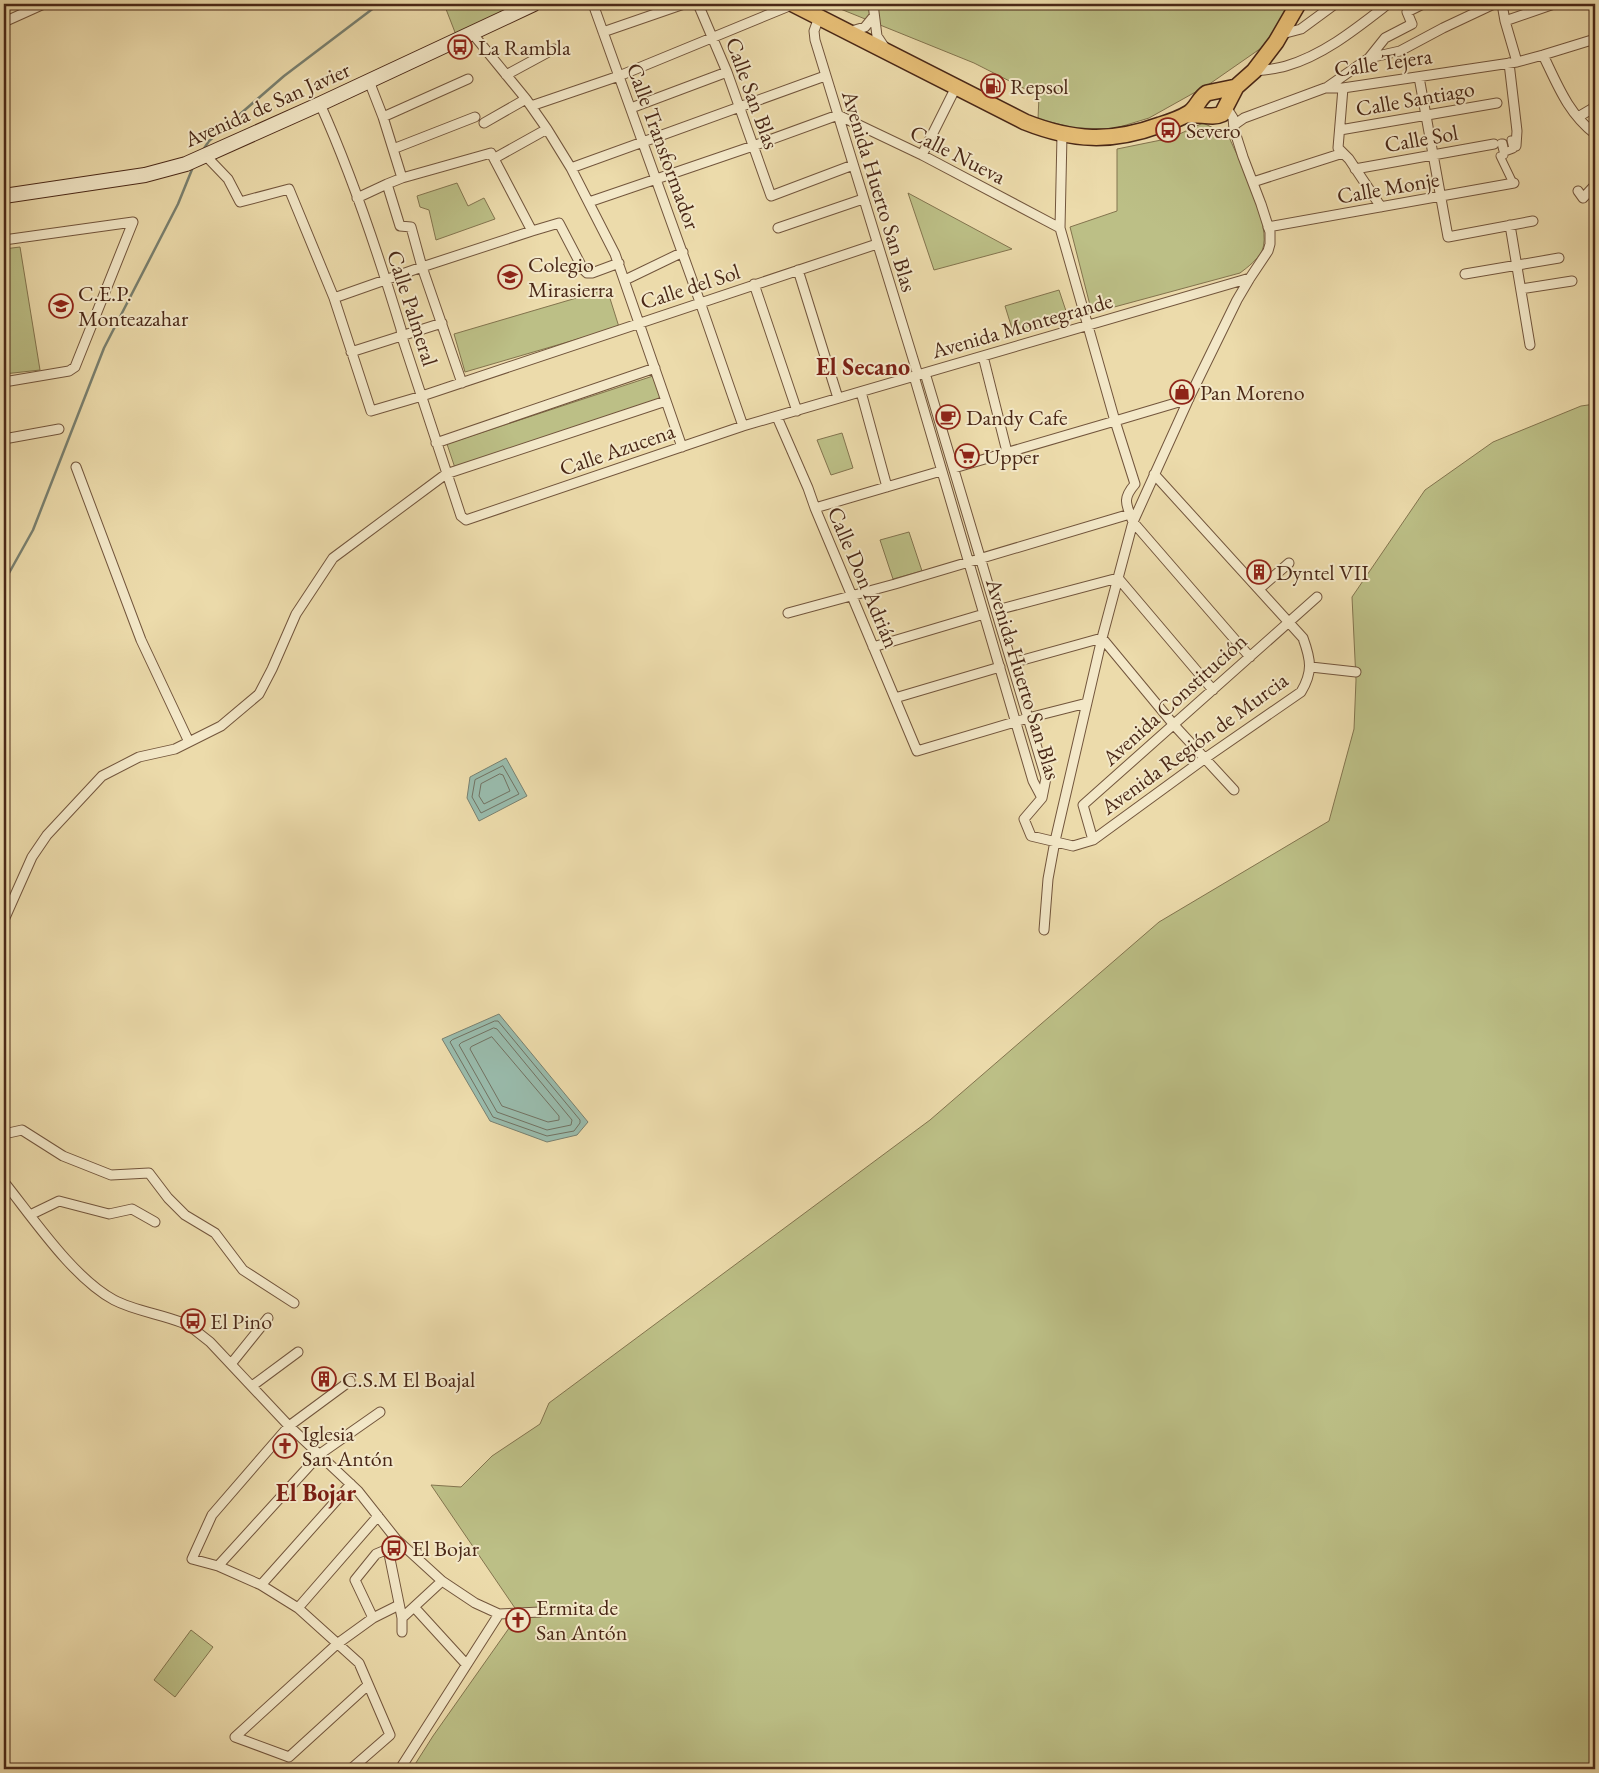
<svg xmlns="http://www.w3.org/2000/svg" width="1599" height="1773" font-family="'EB Garamond',serif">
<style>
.green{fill:#bcbf86;stroke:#83744e}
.water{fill:#99bbac;stroke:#798070}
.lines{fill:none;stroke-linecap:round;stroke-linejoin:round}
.shore{stroke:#727262;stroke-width:1}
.stream{stroke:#798070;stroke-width:2.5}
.pedestrian-casing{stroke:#72553c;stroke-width:9}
.minor-casing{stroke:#72553c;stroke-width:11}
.secondary-casing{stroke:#4a2817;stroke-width:16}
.primary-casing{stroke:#4a2817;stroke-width:18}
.pedestrian{stroke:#f3e8c8;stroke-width:7}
.minor{stroke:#f3e8c8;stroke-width:9}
.secondary{stroke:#f3e8c8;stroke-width:14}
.primary{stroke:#e6be76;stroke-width:15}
.labels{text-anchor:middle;stroke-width:4;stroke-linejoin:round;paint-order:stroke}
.poi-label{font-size:22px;fill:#4a2817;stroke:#f3e8c8;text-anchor:start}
.street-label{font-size:22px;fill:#4a2817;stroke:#f3e8c8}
.neighbourhood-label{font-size:24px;font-weight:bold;fill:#7a1f14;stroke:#f3e8c8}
</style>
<rect width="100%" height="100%" fill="#ecdbab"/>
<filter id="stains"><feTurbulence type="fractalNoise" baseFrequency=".004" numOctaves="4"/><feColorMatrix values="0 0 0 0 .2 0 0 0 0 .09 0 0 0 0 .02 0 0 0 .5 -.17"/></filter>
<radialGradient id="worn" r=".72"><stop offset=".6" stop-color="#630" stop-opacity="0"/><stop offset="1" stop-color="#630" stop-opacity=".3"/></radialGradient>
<path class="green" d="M444 4H534L458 40Z
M839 4H1291L1267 44 1208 85 1149 118 1113 129 1074 128 1038 119 1039 96 974 63 838 8Z
M1203 123 1228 135C1239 160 1273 226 1262 251 1257 260 1248 267 1240 273L1092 313 1070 227 1117 211V149L1171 138Z
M457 183 468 206 484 198 495 219 436 240 429 210 420 207 417 196Z
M908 193 1012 249 934 270Z
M20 247 40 370 4 374V249Z
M607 289 619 327 465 372 454 334Z
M1059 290 1068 317 1014 335 1005 306Z
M656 375 664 399 455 468 447 444Z
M1595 404V1769H412L433 1736 519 1614 431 1485 461 1487 492 1456 540 1424 549 1403 930 1120 1159 922 1329 821 1354 729 1356 680 1352 597 1425 490 1493 442 1581 406Z
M842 433 853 468 831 475 817 440Z
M909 532 922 571 893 579 880 540Z
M191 1630 213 1647 175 1697 154 1680Z"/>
<path class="water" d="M506 758 527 796 479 821 467 798 470 777Z
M499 1014 588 1122 577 1135 547 1142 490 1121 442 1039Z"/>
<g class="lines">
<path class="shore" d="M503 766 519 794 481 813 472 797 475 780Z
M500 774 503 775 510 791 484 804 479 796 481 784Z
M495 1021H498L580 1120V1123L574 1131 547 1136 493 1117 450 1042 452 1040Z
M494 1028 497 1029 572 1120 571 1125 547 1130 497 1112 459 1045 461 1043Z
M492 1037 559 1116V1120L548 1122 502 1106 470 1049 471 1047Z"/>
<path class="stream" d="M203 150 209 141 284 76 379 4
M4 582 33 530 104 348 178 204 193 167"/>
<g class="pedestrian-casing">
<path id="pedestrian" d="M1513 183 1500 156 1504 155 1501 143H1503L1505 152 1513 149 1511 140H1514L1516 146"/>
</g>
<g class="minor-casing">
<path id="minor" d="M593 4 700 302 743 426
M698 4 727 72 771 196 853 165
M873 4 877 36 885 48
M1502 4 1505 21 1517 62
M819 17 814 31 815 40 918 375
M1505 21 1554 4
M4 22 44 4
M603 32 684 4
M848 32 865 27 874 16
M472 33 526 99 547 129 571 168 615 254 682 447
M1282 34 1301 29 1335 4
M1543 55C1558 86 1568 113 1595 134
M1369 58 1400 51 1443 28 1494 4
M1509 63 1517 131 1516 146
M1255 71C1265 70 1276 69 1286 66 1324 55 1357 28 1388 4
M506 75 554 49
M1419 77 1448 237 1533 221
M1326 88 1369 58 1385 38 1412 24 1407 12 1423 4
M1343 88 1338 148 1349 159 1381 207
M320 104C353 177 378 253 401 329L402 337 461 516 466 520 743 426 1250 278
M531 106 619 76 794 4
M631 108 727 72
M383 117 468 79
M1578 117 1595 107
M484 123 526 99
M1234 125 1244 118 1325 88H1343L1517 62 1543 55 1595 39
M1340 130 1497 103
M393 149 475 117
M922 155 956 87
M206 156 228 179 240 202 289 189 334 298 371 411 422 396 877 244
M495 158 547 129
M571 168 825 76
M1355 169 1494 144
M402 178 491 153 532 231 559 223 583 269 587 273H592L619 263
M1253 182 1343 153
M1578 191 1583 198 1595 185
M357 198 387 184
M589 202 753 146 838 115 922 155 1060 228
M1510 225 1530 345
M1268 227 1514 183
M778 228 863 199
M4 240 133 222 75 367 69 371 4 382
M798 270 838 398
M1465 274 1559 258
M625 280 683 252
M754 284 797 411
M1521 289 1572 281
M334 298 422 267 411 227 400 226 387 184 402 178 383 117 369 81
M351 352 442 323
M983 356 1007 452
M925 373 1046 778 1042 798 1024 819 1031 836 1073 846 1093 840 1204 759 1301 692C1313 672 1311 660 1303 638L1154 474
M914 376 1033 781 1042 798
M462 383 422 267 532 231
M861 392 887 487
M1189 399 1115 421 1135 484C1122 499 1126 504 1133 522L1250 657
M777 417 808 488 815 508 917 751 1028 718 1087 703
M4 439 59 429
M436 443 655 368
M76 467 141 640 189 742
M954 468 1115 421 1060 228 1062 135
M815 508 941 471
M1259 589 1289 563
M997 610 1118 578 1213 690
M788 613 895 584 1130 514
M873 647 984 614
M1012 663 1102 638 1174 725 1234 790
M1311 667 1356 672
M895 698 1000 667
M1093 840 1083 805 1317 597
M4 920 32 857 47 835 102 776 139 757 175 749 221 726 259 694 272 669 296 614 333 558 446 474 666 401
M1044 930 1048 879 1055 841 1102 638 1133 522 1191 394 1237 300 1250 278 1268 251 1270 244V232L1261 204 1243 157 1234 129 1233 118 1226 107
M4 1134 22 1130 63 1156 111 1175 149 1173 168 1198 185 1215 215 1233 243 1270 294 1303
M4 1182C33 1218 73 1278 114 1300 135 1311 161 1314 183 1323L191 1327 210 1342 289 1426 358 1491 396 1539 442 1581 475 1603 499 1614 540 1612
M30 1215 59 1201 109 1214 132 1209 155 1222
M231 1364 268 1318
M350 1381 289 1426 212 1515 192 1559 218 1566 261 1585 298 1608 359 1663 390 1735 351 1769
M252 1386 298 1352
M388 1549 402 1618V1632
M218 1566 320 1454 380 1412
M261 1585 351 1484
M414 1607 466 1664
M298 1608 378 1516
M373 1618 355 1580 376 1554 388 1549 396 1539
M402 1618 442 1581
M368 1685 289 1757 235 1737 337 1644 373 1618 399 1605
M400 1769 499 1614"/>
</g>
<g class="secondary-casing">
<path id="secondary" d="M4 196 145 175 186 164 320 104 534 4"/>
</g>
<g class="primary-casing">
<path id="primary" d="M793 4 1025 122C1073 141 1111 143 1160 125 1170 122 1181 118 1189 113 1197 108 1199 98 1207 93L1236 87
M1186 115C1199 113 1212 119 1222 114L1236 87 1254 71 1276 42 1298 4"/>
</g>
<use href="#pedestrian" class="pedestrian"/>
<use href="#minor" class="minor"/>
<use href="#secondary" class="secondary"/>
<use href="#primary" class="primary"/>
</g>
<defs>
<g id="bus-ring" transform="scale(1.25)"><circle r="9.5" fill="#f3e8c8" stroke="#8f2418" stroke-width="1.5"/><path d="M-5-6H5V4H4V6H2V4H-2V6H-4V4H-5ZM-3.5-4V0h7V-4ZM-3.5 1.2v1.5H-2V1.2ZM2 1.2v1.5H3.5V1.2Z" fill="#8f2418"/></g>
<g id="fuel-ring" transform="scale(1.25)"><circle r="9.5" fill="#f3e8c8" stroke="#8f2418" stroke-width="1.5"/><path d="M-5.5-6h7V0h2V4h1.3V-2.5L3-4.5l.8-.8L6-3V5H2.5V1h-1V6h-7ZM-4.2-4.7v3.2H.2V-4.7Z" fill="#8f2418"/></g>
<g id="school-ring" transform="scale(1.25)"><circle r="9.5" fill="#f3e8c8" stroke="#8f2418" stroke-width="1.5"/><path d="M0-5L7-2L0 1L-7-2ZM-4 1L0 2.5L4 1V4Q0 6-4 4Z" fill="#8f2418"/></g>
<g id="shop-ring" transform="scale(1.25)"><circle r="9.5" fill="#f3e8c8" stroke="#8f2418" stroke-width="1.5"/><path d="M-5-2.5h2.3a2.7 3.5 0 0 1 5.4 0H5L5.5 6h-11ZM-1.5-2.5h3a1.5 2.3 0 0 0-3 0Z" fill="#8f2418"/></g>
<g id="cafe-ring" transform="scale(1.25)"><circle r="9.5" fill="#f3e8c8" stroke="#8f2418" stroke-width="1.5"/><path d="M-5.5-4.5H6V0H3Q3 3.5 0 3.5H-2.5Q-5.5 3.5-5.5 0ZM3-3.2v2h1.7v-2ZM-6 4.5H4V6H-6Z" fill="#8f2418"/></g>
<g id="supermarket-ring" transform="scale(1.25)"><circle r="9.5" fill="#f3e8c8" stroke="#8f2418" stroke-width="1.5"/><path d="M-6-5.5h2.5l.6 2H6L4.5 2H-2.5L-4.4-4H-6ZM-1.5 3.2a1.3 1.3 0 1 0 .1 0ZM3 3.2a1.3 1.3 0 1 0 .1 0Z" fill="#8f2418"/></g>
<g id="building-ring" transform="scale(1.25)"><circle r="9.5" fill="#f3e8c8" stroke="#8f2418" stroke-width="1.5"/><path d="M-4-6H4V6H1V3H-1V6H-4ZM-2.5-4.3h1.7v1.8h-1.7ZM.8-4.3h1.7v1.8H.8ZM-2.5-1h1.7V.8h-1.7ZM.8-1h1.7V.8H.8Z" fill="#8f2418"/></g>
<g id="church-ring" transform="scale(1.25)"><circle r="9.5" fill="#f3e8c8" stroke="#8f2418" stroke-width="1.5"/><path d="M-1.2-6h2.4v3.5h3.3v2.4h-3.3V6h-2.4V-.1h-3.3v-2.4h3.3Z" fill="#8f2418"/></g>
</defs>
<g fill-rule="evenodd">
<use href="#bus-ring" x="460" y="47"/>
<use href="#fuel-ring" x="993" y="86"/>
<use href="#bus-ring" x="1168" y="130"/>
<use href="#school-ring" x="510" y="277"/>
<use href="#school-ring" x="61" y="306"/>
<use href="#shop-ring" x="1182" y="392"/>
<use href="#cafe-ring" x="948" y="417"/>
<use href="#supermarket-ring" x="967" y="456"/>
<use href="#building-ring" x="1259" y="572"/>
<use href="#bus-ring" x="193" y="1321"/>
<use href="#building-ring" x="324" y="1379"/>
<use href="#church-ring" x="285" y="1446"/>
<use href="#bus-ring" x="394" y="1548"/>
<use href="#church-ring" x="518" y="1620"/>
</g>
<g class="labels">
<g class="poi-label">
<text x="478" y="55">La Rambla</text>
<text x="1010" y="94">Repsol</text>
<text x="1186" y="138">Severo</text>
<text x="528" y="272">Colegio<tspan x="528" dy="25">Mirasierra</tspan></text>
<text x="78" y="301">C.E.P.<tspan x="78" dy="25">Monteazahar</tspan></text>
<text x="1200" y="400">Pan Moreno</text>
<text x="966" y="425">Dandy Cafe</text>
<text x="984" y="464">Upper</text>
<text x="1276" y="580">Dyntel VII</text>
<text x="210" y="1329">El Pino</text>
<text x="342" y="1387">C.S.M El Boajal</text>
<text x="302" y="1441">Iglesia<tspan x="302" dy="25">San Antón</tspan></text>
<text x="412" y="1556">El Bojar</text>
<text x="536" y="1615">Ermita de<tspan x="536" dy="25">San Antón</tspan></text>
</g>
<g class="street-label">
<text transform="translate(1383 62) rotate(-8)" y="8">Calle Tejera</text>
<text transform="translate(753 93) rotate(70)" y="8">Calle San Blas</text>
<text transform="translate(1415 98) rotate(-10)" y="8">Calle Santiago</text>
<text transform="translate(267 104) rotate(-24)" y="8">Avenida de San Javier</text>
<text transform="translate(1421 138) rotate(-10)" y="8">Calle Sol</text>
<text transform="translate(664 146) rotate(70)" y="8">Calle Transformador</text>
<text transform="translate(958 154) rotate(27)" y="8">Calle Nueva</text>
<text transform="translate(1388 187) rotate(-10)" y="8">Calle Monje</text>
<text transform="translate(880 191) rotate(73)" y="8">Avenida Huerto San Blas</text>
<text transform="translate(690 286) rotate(-18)" y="8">Calle del Sol</text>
<text transform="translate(413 308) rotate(72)" y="8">Calle Palmeral</text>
<text transform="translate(1022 325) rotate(-16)" y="8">Avenida Montegrande</text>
<text transform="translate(617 449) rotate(-19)" y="8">Calle Azucena</text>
<text transform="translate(864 577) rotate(67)" y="8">Calle Don Adrián</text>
<text transform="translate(1024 679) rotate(73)" y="8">Avenida Huerto San Blas</text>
<text transform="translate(1174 699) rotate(-42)" y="8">Avenida Constitución</text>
<text transform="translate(1194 743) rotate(-36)" y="8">Avenida Región de Murcia</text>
</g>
<g class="neighbourhood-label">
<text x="863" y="375">El Secano</text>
<text x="316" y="1501">El Bojar</text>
</g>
</g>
<rect width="1599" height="1773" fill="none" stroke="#ecdbab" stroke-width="20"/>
<rect x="5" y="5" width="1589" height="1763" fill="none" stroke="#4a2817" stroke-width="2.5"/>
<rect x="10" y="10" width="1579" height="1753" fill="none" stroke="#4a2817"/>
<rect width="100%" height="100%" filter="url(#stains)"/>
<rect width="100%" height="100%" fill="url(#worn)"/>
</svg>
